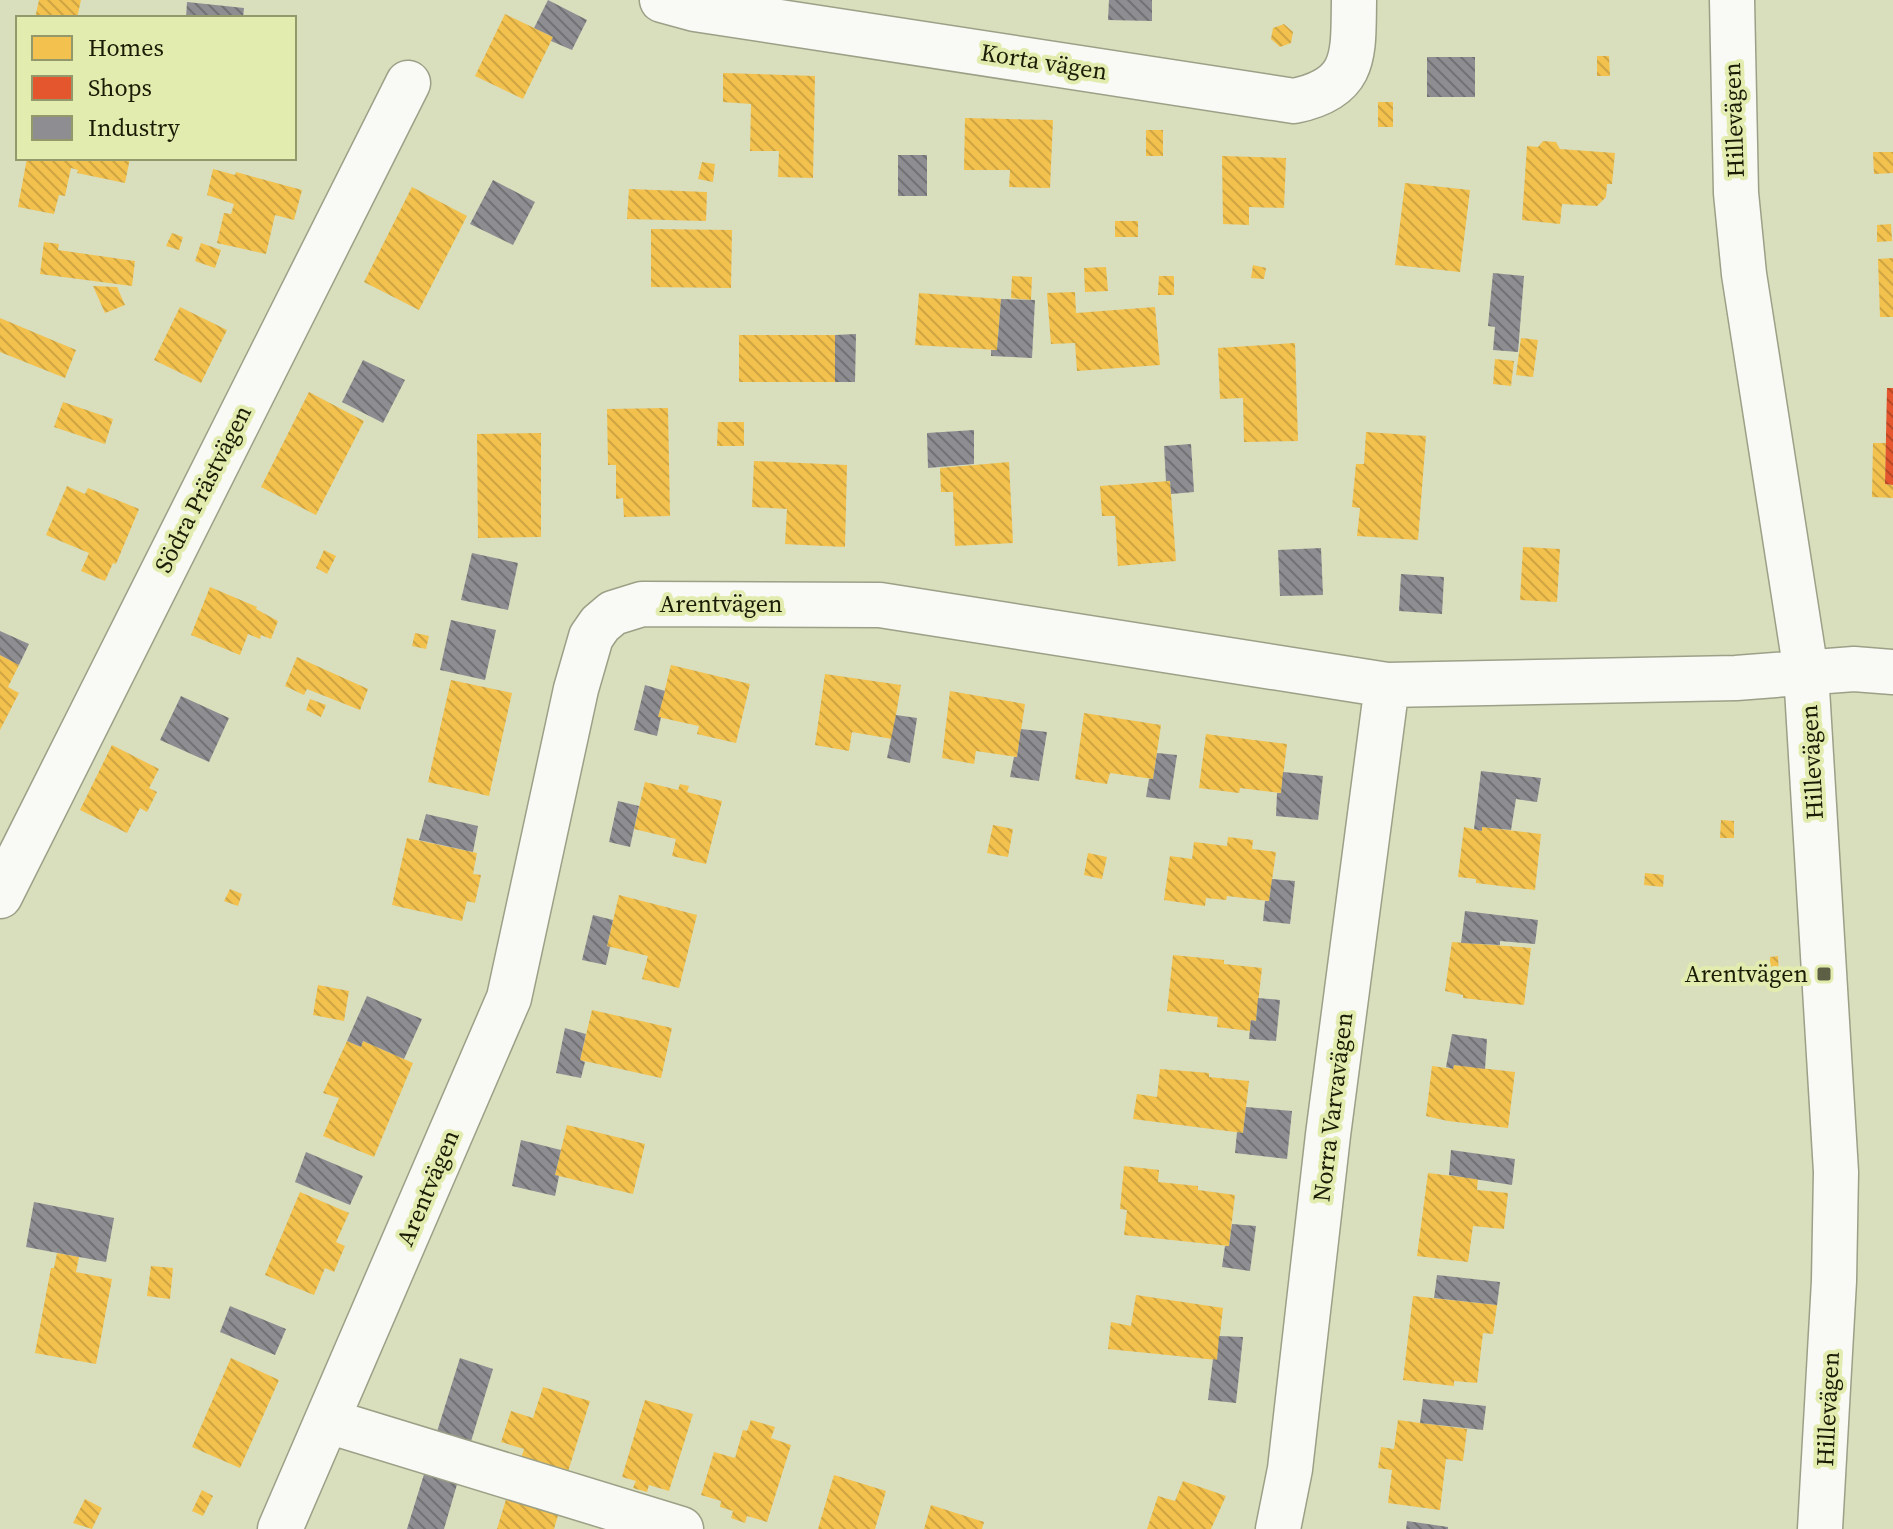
<svg xmlns="http://www.w3.org/2000/svg" width="1893" height="1529" font-family="'Source Serif 4',serif">
<style>
.homes{fill:url(#homes-back-hatch)}
.shops{fill:url(#shops-back-hatch)}
.industry{fill:url(#industry-back-hatch)}
.lines{fill:none;stroke-linecap:round;stroke-linejoin:round}
.minor-casing{stroke:#9ca087;stroke-width:47}
.minor{stroke:#f9faf5;stroke-width:44}
.poi-dot{fill:#5d6045;stroke:#e3ecaf;stroke-width:3}
.labels{text-anchor:middle;stroke-width:8;stroke-linejoin:round;paint-order:stroke}
.street-label{font-size:24px;fill:#1a1c05;stroke:#e3ecaf}
.poi-label{font-size:24px;fill:#1a1c05;stroke:#e3ecaf;text-anchor:end}
</style>
<defs>
<pattern id="homes-back-hatch" width="6" height="6" patternUnits="userSpaceOnUse" patternTransform="scale(2)"><rect width="6" height="6" fill="#f2c14e"/><path d="M-1 5l2 2M0 0l6 6M5-1l2 2" fill="none" stroke="#cfa543"/></pattern>
<pattern id="shops-back-hatch" width="6" height="6" patternUnits="userSpaceOnUse" patternTransform="scale(2)"><rect width="6" height="6" fill="#e4572e"/><path d="M-1 5l2 2M0 0l6 6M5-1l2 2" fill="none" stroke="#b84725"/></pattern>
<pattern id="industry-back-hatch" width="6" height="6" patternUnits="userSpaceOnUse" patternTransform="scale(2)"><rect width="6" height="6" fill="#8d8d92"/><path d="M-1 5l2 2M0 0l6 6M5-1l2 2" fill="none" stroke="#727275"/></pattern>
</defs>
<rect width="100%" height="100%" fill="#d9debd"/>
<path class="homes" d="M39 0H81L77 18H35Z
M505 14 553 37 523 99 475 76Z
M1284 24 1293 32 1291 43 1280 47 1271 39 1273 28Z
M1597 56H1609L1610 76H1597Z
M723 73 815 76 813 178 778 177 779 151H750L751 104 723 102Z
M1378 102H1393V127H1378Z
M965 118 1053 120 1050 188 1009 187 1010 170H964Z
M1146 130H1163V156H1146Z
M1543 141 1556 142 1560 149 1615 153 1612 184H1607L1606 197 1597 206 1562 204 1560 224 1522 220 1527 146 1538 147Z
M1873 152H1893V173L1874 174Z
M1222 156 1286 158 1284 208 1249 207V225L1223 224Z
M27 158H130L125 183 77 173 78 170 71 168 65 196 59 195 54 214 18 207Z
M702 162 715 164 713 182 698 179Z
M213 169 235 175 236 172 302 190 294 220 275 215 266 254 217 243 224 213 231 214 234 204 207 195Z
M1405 183 1470 190 1460 272 1395 265Z
M412 187 467 216 419 310 364 282Z
M629 189 707 192 706 221 627 219Z
M1115 221H1138V237H1115Z
M1891 224 1892 241 1877 242V225Z
M651 229 732 230 731 288 651 287Z
M172 233 183 237 179 250 166 246Z
M44 242 59 244 58 250 135 261 132 286 40 274Z
M201 243 221 250 215 268 195 261Z
M1893 258V317H1880L1878 259Z
M1253 265 1266 268 1264 279 1251 278Z
M1106 267 1108 291 1085 292 1084 268Z
M1012 276 1032 277 1031 300 1011 298Z
M1159 276H1174V295H1158Z
M93 286 117 287 125 305 105 313Z
M1075 292 1076 313 1155 307 1160 365 1077 371 1075 343 1051 344 1047 293Z
M919 293 1001 299 997 350 915 345Z
M180 307 227 330 201 383 154 360Z
M0 318 76 350 65 378 0 352Z
M739 335H835V382H739Z
M1521 338 1538 340 1533 377 1516 375Z
M1295 343 1298 441 1244 442 1243 398 1220 399 1218 348Z
M1495 359 1514 361 1511 386 1493 384Z
M309 392 364 421 316 515 261 487Z
M63 402 113 419 105 444 54 427Z
M668 408 670 516 624 517 623 498 616 499V465H608L607 409Z
M718 422H744V446H717Z
M1366 432 1426 436 1418 540 1357 536 1360 508 1352 507 1356 464H1364Z
M541 433V537L478 538 477 434Z
M1873 443H1886L1885 484 1893 485V498L1872 497Z
M754 461 847 465 845 547 785 544 787 509 752 507Z
M1009 462 1013 543 955 546 953 492H941L940 468Z
M1170 481 1176 561 1118 566 1115 516H1102L1100 486Z
M67 486 85 494 88 488 139 509 116 564 113 563 105 581 81 571 89 553 46 535Z
M1523 547 1560 549 1557 602 1520 600Z
M324 550 336 556 327 574 316 568Z
M210 587 257 607 256 609 278 621 271 639 261 635 260 639 248 634 240 655 191 635Z
M415 633 429 636 426 649 412 646Z
M0 655 19 665 8 687 19 693 0 730Z
M297 657 368 689 360 710 307 689 304 695 285 686Z
M671 665 750 684 736 743 697 734 699 726 658 717Z
M825 674 901 685 892 739 852 732 849 751 815 745Z
M451 680 512 693 489 796 428 782Z
M950 691 1025 704 1017 757 976 751 974 764 942 758Z
M310 699 326 705 321 717 306 710Z
M1084 713 1161 725 1153 779 1110 773 1107 784 1075 779Z
M1206 734 1287 744 1281 793 1240 788 1239 793 1199 788Z
M112 745 159 769 149 788 157 792 147 812 140 808 127 833 80 810Z
M645 782 678 790 680 784 689 786 687 792 722 801 706 864 672 856 676 839 634 829Z
M1721 820 1734 821V838H1720Z
M993 825 1013 829 1008 857 987 853Z
M1464 827 1482 831V827L1541 834 1535 890 1476 883V879L1458 877Z
M1228 837 1253 840 1252 849 1276 852 1269 901 1227 896 1226 900 1206 898 1205 906 1164 900 1170 856 1192 859 1194 842 1227 846Z
M407 838 477 853 473 874 481 875 475 903 467 901 462 921 392 905Z
M1088 853 1107 857 1102 879 1084 875Z
M1645 873 1664 875 1663 887 1644 885Z
M230 889 242 894 238 906 224 901Z
M619 895 697 915 679 988 642 979 648 956 607 946Z
M1452 942 1531 948 1524 1005 1463 998V995L1445 991Z
M1173 955 1224 960V964L1262 968 1256 1021 1251 1020 1250 1031 1217 1027 1218 1017 1167 1011Z
M1778 956 1779 980 1770 982V957Z
M318 985 349 991 344 1021 313 1015Z
M592 1010 672 1028 661 1078 580 1060Z
M347 1041 361 1047 363 1041 413 1063 374 1157 323 1136 339 1098 323 1093Z
M1454 1065 1515 1072 1508 1128 1448 1121 1426 1116 1432 1066 1453 1069Z
M1160 1069 1209 1073V1077L1249 1081 1243 1133 1133 1119 1137 1094 1157 1097Z
M567 1125 645 1144 633 1194 555 1175Z
M1124 1166 1159 1170 1158 1182 1198 1186V1190L1235 1195 1229 1246 1124 1235 1127 1210 1120 1209Z
M1428 1173 1478 1179 1477 1190 1508 1193 1504 1229 1473 1226 1468 1262 1417 1256Z
M300 1192 349 1213 336 1242 345 1246 334 1272 325 1268 314 1295 265 1275Z
M57 1253 79 1257 76 1272 112 1279 96 1364 35 1353 51 1268H54Z
M151 1266 173 1268 170 1299 147 1296Z
M1136 1295 1223 1308 1217 1360 1108 1349 1111 1322 1131 1326Z
M1413 1296 1497 1305 1493 1334 1483 1333 1477 1383 1454 1381V1386L1403 1380Z
M231 1358 279 1380 240 1468 192 1447Z
M543 1387 590 1401 566 1478 519 1464 524 1449 501 1442 511 1411 533 1418Z
M645 1400 693 1414 669 1491 649 1485 647 1492 633 1488 636 1481 622 1477Z
M751 1420 775 1427 771 1438 791 1445 767 1522 747 1516 745 1523 731 1518 733 1511 720 1507 721 1501 701 1495 714 1452 735 1458 743 1430 747 1431Z
M1398 1420 1467 1429 1463 1461 1446 1459 1440 1510 1388 1503 1392 1470 1378 1468 1381 1447 1394 1449Z
M834 1475 886 1491 875 1529H818Z
M1183 1481 1226 1496 1211 1529H1147L1158 1496 1175 1501Z
M202 1490 213 1496 203 1516 192 1511Z
M507 1496 559 1512 554 1529H497Z
M85 1499 102 1508 92 1529 73 1523Z
M931 1505 984 1522 982 1529H924Z"/>
<path class="shops" d="M1887 388H1893V485L1885 484Z"/>
<path class="industry" d="M548 0 587 20 572 50 551 41 553 37 534 28Z
M1109 0H1152V21L1108 20Z
M187 2 244 8 243 18H186Z
M1427 57H1475V97H1427Z
M898 155H927V196H898Z
M493 180 535 202 513 245 470 224Z
M1493 273 1524 276 1518 352 1493 350 1495 327 1488 326Z
M1001 299 1035 300 1032 358 991 356V350H997Z
M856 334 855 382H835V335Z
M363 360 405 380 383 423 342 402Z
M974 430V464L928 468 927 433Z
M1191 444 1194 492 1171 494 1170 481H1166L1164 446Z
M1321 548 1323 595 1280 596 1278 550Z
M472 553 518 563 508 610 461 600Z
M1401 574 1444 577 1442 614 1399 611Z
M451 620 496 630 485 680 440 670Z
M0 631 29 644 19 665 0 655Z
M645 685 665 691 658 717H661L657 736 634 730Z
M181 696 229 718 209 762 160 740Z
M896 715 917 718 910 763 887 758Z
M1021 729 1047 732 1039 781 1010 777 1014 757H1017Z
M1157 753 1177 755 1170 800 1146 797 1149 779H1153Z
M1481 771 1541 778 1537 802 1516 799 1511 830 1482 827V831L1474 829Z
M1283 772 1323 776 1318 820 1276 816 1277 793H1281Z
M618 801 639 806 630 847 609 842Z
M426 814 478 826 473 852 419 840Z
M1272 879 1295 881 1290 924 1263 921 1265 901H1269Z
M1465 911 1538 920 1535 944 1500 941V945L1461 943Z
M593 915 613 920 607 946 610 947 606 965 582 960Z
M367 996 422 1019 404 1059 363 1041 361 1047 347 1041Z
M1258 998 1280 1000 1276 1041 1249 1039 1251 1020 1256 1021Z
M565 1028 586 1034 580 1060 585 1062 581 1078 556 1073Z
M1452 1034 1487 1039 1485 1069 1454 1065 1453 1069 1446 1067Z
M1246 1107 1292 1111 1287 1159 1235 1153 1237 1132 1243 1133Z
M521 1140 561 1150 555 1175 559 1176 555 1196 512 1186Z
M1451 1150 1515 1159 1512 1185 1449 1175Z
M306 1152 363 1176 350 1205 295 1182Z
M34 1202 114 1218 106 1262 26 1247Z
M1232 1224 1256 1226 1250 1271 1222 1267 1225 1246H1229Z
M1437 1275 1500 1282 1497 1305 1434 1298Z
M230 1306 286 1329 275 1355 220 1332Z
M1219 1336 1243 1337 1236 1403 1208 1400 1213 1359 1217 1360Z
M460 1358 493 1369 469 1448 435 1438Z
M1423 1399 1486 1406 1483 1430 1420 1423Z
M425 1471 458 1481 444 1529H407Z
M1407 1521 1448 1527V1529H1406Z"/>
<g class="lines">
<g class="minor-casing">
<path id="minor" d="M662 0 695 9 1294 101C1358 88 1353 54 1354 0
M1732 0 1736 193 1744 274 1806 672 1836 1172 1834 1281 1820 1529
M0 896 408 83
M328 1421 681 1529
M280 1529 509 998 576 689 591 637 600 624 613 613 642 604 880 605 1387 685 1736 678 1854 669 1893 672
M1278 1529 1290 1469 1328 1135 1387 685"/>
</g>
<use href="#minor" class="minor"/>
</g>
<rect class="poi-dot" x="1816" y="966" width="16" height="16" rx="4"/>
<g class="labels">
<g class="street-label">
<text transform="translate(1044 62) rotate(9)" y="8">Korta vägen</text>
<text transform="translate(1734 120) rotate(-92)" y="8">Hillevägen</text>
<text transform="translate(203 489) rotate(-63)" y="8">Södra Prästvägen</text>
<text x="721" y="612">Arentvägen</text>
<text transform="translate(1812 762) rotate(-93)" y="8">Hillevägen</text>
<text transform="translate(1333 1107) rotate(-83)" y="8">Norra Varvavägen</text>
<text transform="translate(428 1188) rotate(-67)" y="8">Arentvägen</text>
<text transform="translate(1828 1409) rotate(-87)" y="8">Hillevägen</text>
</g>
<g class="poi-label">
<text x="1808" y="982">Arentvägen</text>
</g>
</g>
<rect x="16" y="16" width="280" height="144" fill="#e3ecaf" stroke="#93996b" stroke-width="2"/>
<rect x="32" y="36" width="40" height="24" fill="#f2c14e" stroke="#93996b" stroke-width="2"/>
<text x="88" y="56" font-size="24" fill="#1a1c05">Homes</text>
<rect x="32" y="76" width="40" height="24" fill="#e4572e" stroke="#93996b" stroke-width="2"/>
<text x="88" y="96" font-size="24" fill="#1a1c05">Shops</text>
<rect x="32" y="116" width="40" height="24" fill="#8d8d92" stroke="#93996b" stroke-width="2"/>
<text x="88" y="136" font-size="24" fill="#1a1c05">Industry</text>
</svg>
